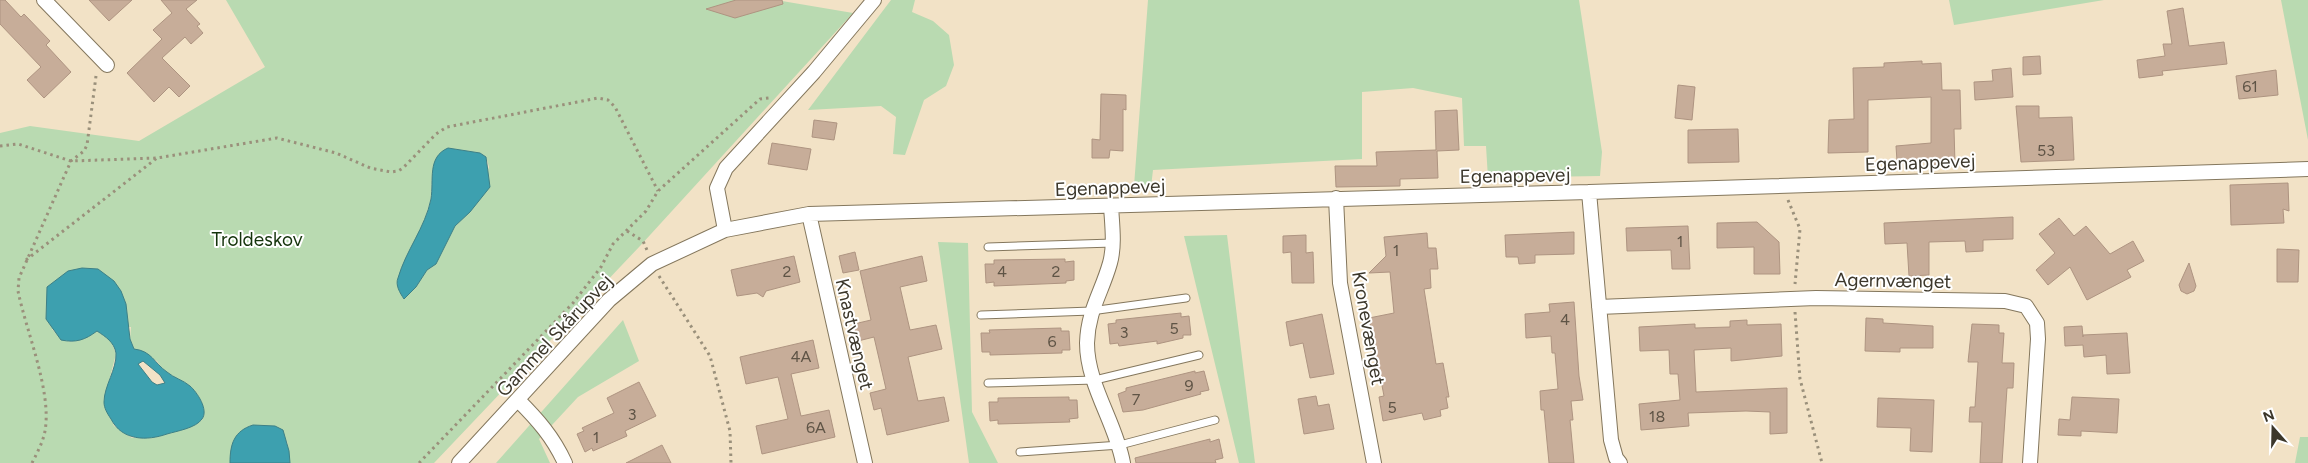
<svg xmlns="http://www.w3.org/2000/svg" width="2308" height="463" font-family="Figtree,sans-serif">
<style>
.green{fill:#b9dab1;fill-rule:evenodd}
.water{fill:#3da0af;stroke:#3d8087;fill-rule:evenodd}
.building{fill:#c7ad99;stroke:#ae9481}
.lines{fill:none;stroke-linecap:round;stroke-linejoin:round}
.lane-casing{stroke:#84775d;stroke-width:9}
.street-casing{stroke:#84775d;stroke-width:16}
.path{stroke:#9a907b;stroke-width:3;stroke-dasharray:2.5 4;stroke-linecap:butt}
.lane{stroke:#fff;stroke-width:7}
.street{stroke:#fff;stroke-width:14}
.labels{text-anchor:middle;stroke-width:4;stroke-linejoin:round;paint-order:stroke}
.number-label{font-size:16px;fill:#5f5446}
.street-label{font-size:19px;fill:#3c372b;stroke:#fff}
.park-label{font-size:19px;fill:#14330b;stroke:#fff}
</style>
<rect width="100%" height="100%" fill="#f2e2c6"/>
<path class="green" d="M226 0H776L853 13 640 246 434 463H290L287 441 230 454V463H0V133L30 126 139 141 265 67ZM448 148 480 153 486 157 489 167 470 212 455 226 436 264 427 270 416 287 404 299 415 242 424 222 431 199 432 176ZM131 327 130 339 134 349 157 361 164 371 189 385 201 401 204 414 202 420 195 425 164 435 132 438 114 426 104 400 116 354 111 341 97 331C76 340 69 350 52 329Z
M891 0H915L912 12 933 21 949 35 954 65 946 86 924 100 905 155 893 154 896 117 881 106 808 110Z
M1148 0H1579L1602 152 1600 176 1488 178 1486 146H1464L1462 98 1413 88 1362 92V159L1153 170 1151 187 1134 186Z
M1949 0H2104L1954 25Z
M2281 0H2308V140Z
M1227 235 1255 463H1239L1184 236Z
M938 242 968 243 972 412 998 463H969Z
M623 320 639 361 578 397 539 439 550 463H496Z
M2300 437H2308V463H2295Z"/>
<path class="water" d="M448 148 480 153 486 157 490 187 470 212 455 226 436 264 427 270 416 287 404 299C400 293 395 285 398 278 406 250 425 228 431 199 434 180 427 157 448 148Z
M82 268 98 269 114 281 121 291 126 304 130 339 134 349C152 351 154 363 167 372 174 378 183 380 190 386 197 392 209 410 202 419 196 428 177 431 167 434 147 441 122 441 111 419 107 413 104 408 104 402 104 386 117 369 116 353 114 342 106 337 97 331 85 340 76 343 61 340L46 319 47 287 68 271ZM143 361 160 375 165 383 157 385 152 382 138 364Z
M253 425 275 426 283 430 289 451 290 463H230C230 444 234 431 253 425Z"/>
<path class="building" d="M0 0H5L21 17 24 14 50 41 46 45 71 72 44 98 27 80 41 67 0 24Z
M89 0H132L109 21Z
M161 0H197L186 9 200 24 197 26 203 33 191 44 185 37 162 58 190 86 179 97 169 87 154 102 127 73 162 39 153 30 172 13Z
M736 0H782L783 4 735 18 706 9Z
M2183 8 2189 46 2224 42 2227 64 2162 71 2163 75 2139 78 2137 60 2165 56 2163 44H2172L2167 11Z
M2040 56 2041 74 2023 75V57Z
M1922 61V64L1941 63 1942 90H1960L1961 129H1954L1955 164 1932 165 1931 162H1920V160L1897 161 1896 146 1931 143V97L1868 100V152L1828 153 1829 120 1854 119 1853 68 1884 67V63Z
M2011 68 2013 97 1975 100 1974 82 1993 81 1992 70Z
M2276 70 2278 95 2239 99 2236 76Z
M1678 85 1695 87 1692 120 1675 118Z
M1101 94 1126 95V110L1123 109V151L1110 150 1109 158H1092V139L1100 140Z
M2016 106H2039V118L2072 117 2074 160 2021 162Z
M1457 110 1459 150 1437 151 1438 178 1400 179V186L1336 187 1335 166H1377L1376 152 1436 150 1435 111Z
M814 120 837 123 834 140 812 137Z
M1738 129 1739 162 1688 163V130Z
M772 143 811 149 807 170 768 164Z
M2288 183 2289 211 2283 209 2284 223 2231 225 2230 185Z
M2013 217V239L1983 240V251L1966 252 1965 241 1929 242V275L1909 276 1907 243 1885 244 1884 223Z
M2059 218 2074 236 2086 226 2110 254 2133 241 2144 261 2127 270 2131 277 2087 300 2070 267 2048 285 2036 270 2055 253 2039 234Z
M1757 222 1779 242 1780 274H1754V247L1717 248V223Z
M1688 226 1690 269H1672L1671 250 1627 251 1626 228Z
M1574 232V254L1535 255V263L1519 264 1518 257H1506L1505 235Z
M1427 233 1428 248H1436L1438 269H1430L1431 288 1424 289 1436 364 1443 363 1449 397H1446L1448 408 1440 410 1441 416 1424 420 1422 413 1383 421 1379 397 1384 396 1369 318 1394 313 1390 272 1369 273 1386 256 1384 237Z
M1306 235V253L1313 252 1314 283H1292L1291 252 1283 253V236Z
M2277 249 2299 250 2298 282H2277Z
M855 252 859 270 843 273 839 256Z
M794 256 800 282 766 291 763 297 757 293 737 296 731 270Z
M922 256 927 281 900 287 910 330 936 325 942 349 908 357 918 401 944 397 949 421 887 435 881 408 874 410 870 393 886 389 874 337 858 341 854 324 871 320 860 271Z
M1065 259V262L1074 261V280L1066 281V283L994 286V282L986 283 985 264H994V260Z
M2189 263 2196 286 2194 291 2187 294 2181 291 2179 285Z
M1574 302 1579 376 1583 400 1571 401 1573 420H1570L1574 463H1549L1544 410H1541L1540 391 1558 389 1555 353H1552L1551 336 1526 338 1525 314 1550 312 1549 304Z
M1181 313V317L1189 316 1191 335H1183V338L1157 344V341L1119 346 1118 343 1110 344 1108 324 1116 323V320Z
M1322 314 1334 374 1310 378 1303 343 1290 346 1286 322Z
M1866 318 1883 319V323L1933 326V348H1900V352L1865 351Z
M1747 320V325L1781 324 1782 356 1731 361V348L1694 350 1696 392 1787 388V433L1770 434V412L1746 411 1688 413 1689 426 1641 430 1639 404 1680 400 1678 374H1670L1669 350 1640 351 1639 327 1695 324V328L1730 327V321Z
M1972 324 1999 325V333H2004L2002 363H2014L2013 388H2007L2002 463H1980L1982 422H1969L1970 407H1975L1978 362H1968Z
M2082 326 2083 337V335L2127 333 2130 373 2107 374 2106 355 2084 357 2083 345 2065 346 2064 327Z
M1061 328V331H1069L1070 350H1062V353L990 355V352H982L981 333H990L989 330Z
M813 340 819 368 791 374 801 416 829 410 835 437 762 454 756 426 788 419 778 377 746 384 740 357Z
M1195 371V373L1204 371 1209 390 1200 392 1201 394 1143 410 1123 412 1118 394 1126 391V388Z
M639 382 656 416 625 431 627 436 593 451 592 448 585 452 577 434 584 431 582 428 614 413 607 398Z
M1316 396 1318 406 1329 404 1334 429 1304 434 1298 399Z
M1069 397V400H1077L1078 418 1069 419 1070 422 998 424V420L990 421 989 402H998V398Z
M2072 397 2119 399 2117 433 2081 431V436L2058 435 2059 419 2070 420Z
M1878 398 1934 400 1932 452 1910 451 1911 428 1877 427Z
M1210 439V442L1219 439 1223 458 1215 460 1216 463H1136L1135 458Z
M662 445 671 463H626Z"/>
<g class="lines">
<g class="lane-casing">
<path id="lane" d="M988 247 1113 243
M981 315 1091 311 1186 298
M988 383 1095 380 1199 355
M1020 452 1120 445 1215 420"/>
</g>
<g class="street-casing">
<path id="street" d="M44 0 107 65
M1589 192 1611 440 1616 458 1620 463
M1336 198 1340 283 1374 463
M1111 206C1112 224 1115 245 1110 263 1102 292 1088 310 1087 343 1087 385 1116 423 1123 463
M809 214 865 463
M725 230 717 188 726 168 814 72 874 0
M1599 307 1816 298 2005 301 2026 306 2037 323 2038 339 2030 463
M518 400C538 420 553 437 565 463
M459 463 609 300 652 264 725 230 809 214 1589 192 2308 169"/>
</g>
<path class="path" d="M0 146 18 144 71 161 157 158 277 138 336 153 370 168 391 172 398 171 403 168 436 134 447 127 598 98 608 100 615 107 658 191
M1788 200 1800 229 1795 284
M627 231 643 241 647 250
M26 260 157 158
M659 276 710 356 730 431 731 463
M1795 312 1800 379 1822 463
M32 463C37 453 43 442 45 431 52 391 26 331 18 291L19 278 71 161 84 151 87 145 96 76
M419 463 573 303 601 267 613 244 646 211 658 191 760 99 769 98"/>
<use href="#lane" class="lane"/>
<use href="#street" class="street"/>
</g>
<g class="labels">
<g class="number-label">
<text x="2250" y="92">61</text>
<text x="2046" y="156">53</text>
<text x="1680" y="247">1</text>
<text x="1396" y="256">1</text>
<text x="787" y="277">2</text>
<text x="1002" y="277">4</text>
<text x="1056" y="277">2</text>
<text x="1565" y="325">4</text>
<text x="1174" y="334">5</text>
<text x="1124" y="338">3</text>
<text x="1052" y="347">6</text>
<text x="801" y="362">4A</text>
<text x="1189" y="391">9</text>
<text x="1136" y="405">7</text>
<text x="1392" y="413">5</text>
<text x="632" y="420">3</text>
<text x="1657" y="422">18</text>
<text x="816" y="433">6A</text>
<text x="596" y="443">1</text>
</g>
<g class="street-label">
<text transform="translate(1920 162) rotate(-2)" y="7">Egenappevej</text>
<text transform="translate(1515 175) rotate(-1)" y="7">Egenappevej</text>
<text transform="translate(1110 187) rotate(-2)" y="7">Egenappevej</text>
<text transform="translate(1893 280) rotate(1)" y="7">Agernvænget</text>
<text transform="translate(1369 328) rotate(80)" y="7">Kronevænget</text>
<text transform="translate(855 334) rotate(77)" y="7">Knastvænget</text>
<text transform="translate(554 335) rotate(-47)" y="7">Gammel Skårupvej</text>
</g>
<g class="park-label">
<text x="257" y="246">Troldeskov</text>
</g>
</g>
<g transform="translate(2273 428) rotate(340)" stroke="#ffffff" stroke-width="4" paint-order="stroke">
<path d="M0-4L9 19L0 12L-9 19Z" fill="#3c372b"/>
<text y="-8" font-size="14" font-weight="bold" text-anchor="middle" fill="#3c372b">N</text>
</g>
</svg>
